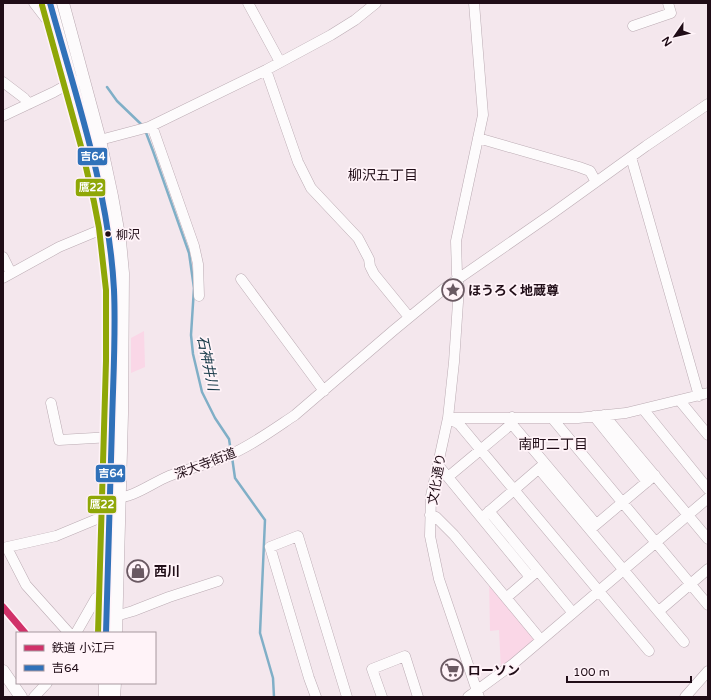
<svg xmlns="http://www.w3.org/2000/svg" width="711" height="700" font-family="'Varela Round','Noto Sans JP',sans-serif">
<style>
.green{fill:#fad7e7}
.lines{fill:none;stroke-linecap:round;stroke-linejoin:round}
.stream{stroke:#80afc7;stroke-width:2.5}
.minor-casing{stroke:#bbabb3;stroke-width:11}
.major-casing{stroke:#bbabb3;stroke-width:13}
.minor{stroke:#fdfbfc;stroke-width:10}
.major{stroke:#fdfbfc;stroke-width:12}
.bus-1-casing{stroke:#fff3f8;stroke-width:9}
.bus-2-casing{stroke:#fff3f8;stroke-width:9}
.bus-1{stroke:#3071b9;stroke-width:6}
.bus-2{stroke:#8fa707;stroke-width:6}
.rail-1-casing{stroke:#fff3f8;stroke-width:10}
.rail-1{stroke:#d13169;stroke-width:7}
.bus-dot{fill:#200d17;stroke:#fff3f8;stroke-width:1.5}
.labels{text-anchor:middle;stroke-width:3.5;stroke-linejoin:round;paint-order:stroke}
.bus-label{font-size:12px;fill:#200d17;stroke:#fff3f8;text-anchor:start}
.poi-label{font-size:13px;font-weight:bold;fill:#200d17;stroke:#fff3f8;text-anchor:start}
.street-label{font-size:13px;fill:#200d17;stroke:#fff3f8}
.neighbourhood-label{font-size:14px;fill:#200d17;stroke:#fff3f8}
.water-label{font-size:14px;font-style:italic;fill:#173948;stroke:#fff3f8}
.line-badge{stroke:#fff3f8;stroke-width:1.5}
.badge-label{font-size:11px;text-anchor:middle;font-weight:bold;fill:#fff}
</style>
<rect width="100%" height="100%" fill="#f4e7ed"/>
<path class="green" d="M144 331 145 367 131 373V338Z
M489 581 536 639 501 670 499 630 490 631Z"/>
<g class="lines">
<path class="stream" d="M107 87 117 101 143 126
M145 130 153 151 189 253 194 288 191 335 193 354 202 392 215 418 229 439 231 452
M232 457 235 478 265 520 260 633 273 678 274 697"/>
<g class="minor-casing">
<path id="minor" d="M34 3 57 33
M248 3 280 62
M474 3 483 115 456 241 457 274 459 287 454 362 448 418 431 496 430 536 439 579 479 697
M633 26 671 13 668 3
M266 70 298 162 311 188 358 238 369 259 370 266 374 274 409 317
M3 82 24 98 29 104
M3 116 54 92 72 82 78 81
M152 126 194 246 198 264 199 296
M478 138 579 167 590 171 596 182
M100 140 149 127 266 70 331 35 355 20 376 3
M631 157 699 396
M3 257 11 273
M3 278 59 247 107 227
M241 279 324 391
M680 401 708 435
M51 403 59 440 112 437
M643 409 708 489
M604 415 708 539
M594 416 647 482
M448 418 459 424 649 651
M448 418H578L626 413 708 393
M552 418 708 605
M511 423 596 524
M438 465 530 577
M539 469 684 642
M448 477 509 426 511 423 512 417
M113 498C134 498 150 484 169 476 188 469 208 464 227 456 251 446 274 429 295 415L394 330 445 288 553 213 646 146 708 104
M489 511 573 613
M430 515 436 517 454 535 541 640
M485 515 544 464
M592 528 655 475
M3 548 56 536 109 514
M7 548 26 585 69 633
M506 598 535 573
M659 611 708 569
M116 616 133 611 169 597 218 581
M76 633 96 598 107 592
M34 697 47 683
M316 697 309 678 270 547 298 536 347 697
M382 697 372 669 405 656 418 697
M468 697 513 664 708 498
M685 697 708 671"/>
</g>
<g class="major-casing">
<path id="major" d="M50 3 90 148 102 200 107 227 114 290V361L106 633
M63 3 100 140 112 196 120 241 123 273 122 414 116 633
M3 671 21 697
M105 697V683
M114 697 115 683"/>
</g>
<use href="#minor" class="minor"/>
<use href="#major" class="major"/>
<g class="bus-1-casing">
<path id="bus-1" d="M50 3C76 97 109 192 114 290 116 335 113 380 112 425 110 494 108 564 106 633"/>
</g>
<g class="bus-2-casing">
<path id="bus-2" d="M42 5 82 150 94 202 99 228 106 290V361L98 633"/>
</g>
<use href="#bus-1" class="bus-1"/>
<use href="#bus-2" class="bus-2"/>
<g class="rail-1-casing">
<path id="rail-1" d="M3 607 25 633"/>
</g>
<use href="#rail-1" class="rail-1"/>
</g>
<defs>
<g id="sight-ring" transform="scale(1.15)"><circle r="9.5" fill="#fff3f8" stroke="#6a5962" stroke-width="1.5"/><path d="M0-6L1.8-2.2L6-1.7L2.9 1.2L3.7 5.4L0 3.3L-3.7 5.4L-2.9 1.2L-6-1.7L-1.8-2.2Z" fill="#6a5962"/></g>
<g id="shop-ring" transform="scale(1.15)"><circle r="9.5" fill="#fff3f8" stroke="#6a5962" stroke-width="1.5"/><path d="M-5-2.5h2.3a2.7 3.5 0 0 1 5.4 0H5L5.5 6h-11ZM-1.5-2.5h3a1.5 2.3 0 0 0-3 0Z" fill="#6a5962"/></g>
<g id="supermarket-ring" transform="scale(1.15)"><circle r="9.5" fill="#fff3f8" stroke="#6a5962" stroke-width="1.5"/><path d="M-6-5.5h2.5l.6 2H6L4.5 2H-2.5L-4.4-4H-6ZM-1.5 3.2a1.3 1.3 0 1 0 .1 0ZM3 3.2a1.3 1.3 0 1 0 .1 0Z" fill="#6a5962"/></g>
</defs>
<g fill-rule="evenodd">
<use href="#sight-ring" x="453" y="290"/>
<use href="#shop-ring" x="138" y="571"/>
<use href="#supermarket-ring" x="452" y="670"/>
</g>
<circle class="bus-dot" cx="108" cy="234" r="3.5"/>
<g class="labels">
<g class="bus-label">
<text x="116" y="239">柳沢</text>
</g>
<g class="poi-label">
<text x="468" y="295">ほうろく地蔵尊</text>
<text x="154" y="576">西川</text>
<text x="468" y="675">ローソン</text>
</g>
<g class="street-label">
<text transform="translate(205 463) rotate(-21)" y="5">深大寺街道</text>
<text transform="translate(436 479) rotate(-80)" y="5">文化通り</text>
</g>
<g class="neighbourhood-label">
<text x="383" y="180">柳沢五丁目</text>
<text x="553" y="449">南町二丁目</text>
</g>
<g class="water-label">
<text transform="translate(208 363) rotate(78)" y="5">石神井川</text>
</g>
</g>
<g class="line-badge">
<rect x="77" y="147" width="31" height="19" rx="4" fill="#3071b9"/>
<rect x="75" y="178" width="31" height="19" rx="4" fill="#8fa707"/>
<rect x="95" y="464" width="31" height="19" rx="4" fill="#3071b9"/>
<rect x="87" y="495" width="30" height="19" rx="4" fill="#8fa707"/>
</g>
<g class="badge-label">
<text x="93" y="160">吉64</text>
<text x="91" y="191">鷹22</text>
<text x="111" y="477">吉64</text>
<text x="102" y="508">鷹22</text>
</g>
<rect width="711" height="700" fill="none" stroke="#200d17" stroke-width="8"/>
<rect x="16" y="632" width="140" height="52" fill="#fff3f8" stroke="#a6979e"/>
<rect x="24" y="645" width="20" height="6" fill="#d13169" stroke="#a6979e"/>
<text x="52" y="652" font-size="12" fill="#200d17">鉄道 小江戸</text>
<rect x="24" y="665" width="20" height="6" fill="#3071b9" stroke="#a6979e"/>
<text x="52" y="672" font-size="12" fill="#200d17">吉64</text>
<g transform="translate(675 36) rotate(236)" stroke="#fff3f8" stroke-width="3" paint-order="stroke">
<path d="M0-3L7 15L0 10L-7 15Z" fill="#200d17"/>
<text y="-6" font-size="11" font-weight="bold" text-anchor="middle" fill="#200d17">N</text>
</g>
<path d="M567 676v6h124v-6" fill="none" stroke="#200d17" stroke-width="2"/>
<text x="573" y="676" font-size="12" fill="#200d17" stroke="#fff3f8" stroke-width="3" paint-order="stroke">100 m</text>
</svg>
